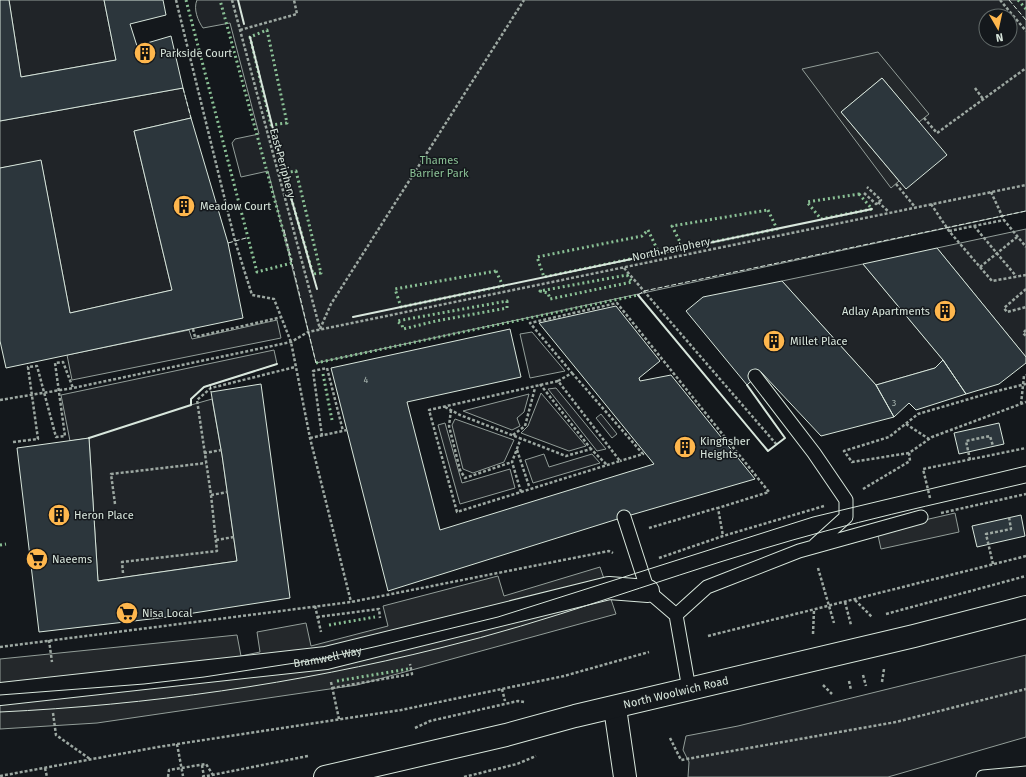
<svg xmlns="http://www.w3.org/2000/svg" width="1026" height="777" font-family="'Fira Sans',sans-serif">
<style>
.green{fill:#202428;stroke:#939e99;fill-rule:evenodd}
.parking{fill:#24282b;stroke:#939e99}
.building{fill:#2c363c;stroke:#d8e6dc}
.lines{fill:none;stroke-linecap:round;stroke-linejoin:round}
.service-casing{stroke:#d8e6dc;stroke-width:15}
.minor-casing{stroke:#d8e6dc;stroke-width:24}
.primary-casing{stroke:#d8e6dc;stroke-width:24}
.path{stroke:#9da8a2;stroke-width:2.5;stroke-dasharray:3 2;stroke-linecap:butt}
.service{stroke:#14181c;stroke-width:13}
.minor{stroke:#14181c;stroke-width:22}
.primary{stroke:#14181c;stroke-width:22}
.tram{stroke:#d8e6dc;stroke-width:1}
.hedge{stroke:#8ac095;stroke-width:3;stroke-dasharray:2 3;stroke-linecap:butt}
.fence{stroke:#d8e6dc;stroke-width:1;stroke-dasharray:5 2;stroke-linecap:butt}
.wall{stroke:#d8e6dc;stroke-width:2}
.labels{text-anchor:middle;stroke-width:3;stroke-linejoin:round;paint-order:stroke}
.number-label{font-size:9px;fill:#adbab4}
.poi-label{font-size:11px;fill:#d8e6dc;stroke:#14181c;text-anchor:start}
.park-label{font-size:11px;fill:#8ac095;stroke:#14181c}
.street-label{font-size:11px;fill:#d8e6dc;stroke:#14181c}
</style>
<rect width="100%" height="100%" fill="#14181c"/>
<path class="green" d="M9 0H104L116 60 21 77Z
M197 0H1026V211L316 363 268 171 241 177 232 143 235 139 259 134 230 23 203 28C198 21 193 9 197 0ZM986 16H1010V40H986Z
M183 88 191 118 134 131 172 290 70 313 41 161 0 168V121Z
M1026 229V357L937 248Z
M863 264 943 360 935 368 876 385 782 281Z
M277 320 281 338 72 380 67 355 189 330 192 339Z
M532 332 565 371 530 378 520 334Z
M274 350 277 364 204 387 191 399V405L212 399 222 455 237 561 98 581 89 438 70 441 61 395Z
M556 388 606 449 597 451 548 389Z
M541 393 586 446 569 451 521 433 528 426Z
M529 394 524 412 517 418 520 426 512 430 463 411Z
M601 414 617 434 612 438 596 418Z
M455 419 514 440 504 462 473 473 463 469 452 425Z
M445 423 462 483 510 469 515 488 460 504 438 425Z
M544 454 549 467 592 454 600 463 533 483 525 460Z
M1026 655V737L888 777H688L689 762 683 750 686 736 738 726Z"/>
<path class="parking" d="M878 52 929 114 919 122 882 78 841 112 899 181 891 188 802 69Z
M955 513 959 532 881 549 877 531Z
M600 567 616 614 357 685 97 723 0 729V659L237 635 241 656 260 652 257 632 306 623 311 646 388 626 383 606 498 576 504 596Z"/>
<path class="building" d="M0 0H9L21 77 116 60 104 0H163L166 15 130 24 137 46 171 36 183 88 0 121Z
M882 78 947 155 906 189 841 112Z
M191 118 228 243 243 318 6 368 0 341V168L41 160 70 313 172 290 134 131Z
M937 248 1026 357V363L999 384 966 394 943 360 863 264Z
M782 281 876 385 894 417 821 436 761 372 747 385 686 311 703 297Z
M616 306 660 361 639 378 640 381 671 375 755 479 624 517 388 591 331 368 510 329 521 377 407 402 440 530 654 464 539 323Z
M943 360 966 394 916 410 909 403 894 417 876 385 935 368Z
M261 384 290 598 168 617 39 632 17 448 89 438 98 581 237 561 222 455 211 392Z
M999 423 1004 444 959 454 954 433Z
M1021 515 1025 536 977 547 972 526Z"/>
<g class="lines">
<g class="service-casing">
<path id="service" d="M755 376 814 453 846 500V517L815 545
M624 517 648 591 676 615 689 689
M676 615 707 587 799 551 921 517
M983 777 1026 773"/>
</g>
<g class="minor-casing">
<path id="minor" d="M0 694 326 658 609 588 648 591
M615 708 625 777"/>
</g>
<g class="primary-casing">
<g id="primary">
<path id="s1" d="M325 777 506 735 575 716 914 636 1026 607"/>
</g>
</g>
<path class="path" d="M176 0 235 241 252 295 274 299 291 342 310 438 351 602
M232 0 320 329
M1000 0 1026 31
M240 30 297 14 294 0
M975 88 983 99
M924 118 937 133 1026 68
M896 184 915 207
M991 192 1004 220 1026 247
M864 193 876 204 881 200 867 187
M878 202 889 212
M931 204 949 231 992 281 1026 275
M974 226 1016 276
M949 231 1004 220
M980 267 1017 237
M624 268 777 445
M1026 289 1004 308 1007 312 1026 307
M193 329 195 337 282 317
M320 329 331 304 524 0
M1026 330 1023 333 1026 336
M572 373 643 454 620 461
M558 381 429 410 457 512 620 461 558 381 572 373 530 323 617 303 769 492 718 508 723 536
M540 384 591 449
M0 400 73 388 291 342 308 332 1026 185
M1021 404 1024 376 1026 375
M445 407 460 415 566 456 591 449 607 465
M451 410 449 426 460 470 465 478 512 462
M906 424 929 439
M513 435 525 426 535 388
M322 436 313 371 327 368 343 431
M310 438 347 430
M13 442 38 439 28 367 37 366 56 437 65 436 55 363 63 362 73 388
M517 450 529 486
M204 453 222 450
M909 453 852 462 844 451 889 437 918 414 993 392 1026 384
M970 460 966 441 990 436 993 446
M863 489 910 461 909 453 932 437 1026 402
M521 492 512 462 521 438
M211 495 228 492
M930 498 923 469 1026 448
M115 504 111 474 206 463
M941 513 1026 494
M649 528 717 508
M216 540 234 537
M659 558 723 536 824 506
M993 564 986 534 1011 529 1009 517
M818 568 834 623
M123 573 122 562 217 551 211 495 197 400 211 388 295 367
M855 600 872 617
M845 602 851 625
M315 606 321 632
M886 614 1026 576
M317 617 379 609 380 618
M813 634 814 610
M708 636 1026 556
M49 640 52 662
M0 647 351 602 609 551 613 553
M863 675 866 686
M849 681 851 690
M331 682 339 719
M882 682 884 669
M823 685 832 694
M332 688 412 674 410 664
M502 689 505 701
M53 713 56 735 90 759
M415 728 430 721 518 701 524 702
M670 738 681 760 896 722 1026 689
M177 744 183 776
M202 765 204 777
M45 768 47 777
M0 776 158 747 401 710 564 676 649 652
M168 777 169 770 206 764 213 775
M202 777 308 756
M464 777 517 764 536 756"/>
<use href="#service" class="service"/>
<use href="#minor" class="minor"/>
<use href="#primary" class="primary"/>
<g class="tram">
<path id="s2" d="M0 695 144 684 204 677 321 659 378 646 498 617 813 517 1026 466"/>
<path d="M0 712C148 705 296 684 440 648 548 622 652 582 759 550 847 523 936 504 1026 483"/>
</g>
<path class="hedge" d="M186 0 257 272 292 263 220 0
M1018 0 1026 9
M267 30 287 123 271 125 250 37Z
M296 171 321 273 313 274 284 173Z
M859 194 872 209 821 219 807 202Z
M768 210 777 229 683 248 672 226Z
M648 230 659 253 544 277 537 257 642 236Z
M496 271 503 286 401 307 395 289Z
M627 275 632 282 550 299 548 293 540 291Z
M507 301V308L436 321 403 329 402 325 397 321Z
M316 363 638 295
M323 374 332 420
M0 545 6 544
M329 625 375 617
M337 681 408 669"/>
<path class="fence" d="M1009 0 1026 20
M183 88 191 118
M284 230 316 363
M228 243 246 238
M638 295 644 291 1026 211
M210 384 211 392"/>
<path class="wall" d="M238 0 244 24
M250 37 284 173 317 289
M638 295 768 451 785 438 747 385
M353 317 872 209
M89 438 191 405V399L204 387 277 364"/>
</g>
<defs>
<g id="building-disc" transform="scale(1.15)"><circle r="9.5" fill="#ffb74d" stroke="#14181c"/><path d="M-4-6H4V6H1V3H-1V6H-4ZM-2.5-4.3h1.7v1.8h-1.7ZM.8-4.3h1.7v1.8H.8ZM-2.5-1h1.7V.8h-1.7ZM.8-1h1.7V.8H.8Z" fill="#111"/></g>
<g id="supermarket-disc" transform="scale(1.15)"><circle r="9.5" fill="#ffb74d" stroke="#14181c"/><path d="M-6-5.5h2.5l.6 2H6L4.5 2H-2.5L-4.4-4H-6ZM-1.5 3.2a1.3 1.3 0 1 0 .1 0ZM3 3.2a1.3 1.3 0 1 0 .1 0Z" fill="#111"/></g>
</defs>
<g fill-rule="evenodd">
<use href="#building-disc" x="145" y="53"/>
<use href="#building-disc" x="184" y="206"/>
<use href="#building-disc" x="945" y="311"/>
<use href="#building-disc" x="774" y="341"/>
<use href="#building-disc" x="685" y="447"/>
<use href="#building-disc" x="59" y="515"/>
<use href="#supermarket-disc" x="37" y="559"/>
<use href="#supermarket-disc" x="127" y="613"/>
</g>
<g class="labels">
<g class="number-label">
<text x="366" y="383">4</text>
<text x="894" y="406">3</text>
</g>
<g class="poi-label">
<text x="160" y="57">Parkside Court</text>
<text x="200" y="210">Meadow Court</text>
<text x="930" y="315" text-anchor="end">Adlay Apartments</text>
<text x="790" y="345">Millet Place</text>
<text x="700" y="445">Kingfisher<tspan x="700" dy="13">Heights</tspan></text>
<text x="74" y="519">Heron Place</text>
<text x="52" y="563">Naeems</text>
<text x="142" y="617">Nisa Local</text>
</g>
<g class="park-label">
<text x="439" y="164">Thames<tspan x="439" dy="13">Barrier Park</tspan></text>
</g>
<g class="street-label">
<text transform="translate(283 163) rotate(75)" y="4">East Periphery</text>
<text transform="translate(671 249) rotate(-12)" y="4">North Periphery</text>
<text dy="4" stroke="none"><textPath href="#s2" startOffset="330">Bramwell Way</textPath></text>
<text dy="4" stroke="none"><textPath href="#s1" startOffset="361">North Woolwich Road</textPath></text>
</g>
</g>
<g transform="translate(998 28) rotate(171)"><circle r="19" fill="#14181c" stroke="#626a69"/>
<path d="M0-3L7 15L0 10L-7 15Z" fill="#ffb74d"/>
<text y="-6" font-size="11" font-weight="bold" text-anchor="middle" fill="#d8e6dc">N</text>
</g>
</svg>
